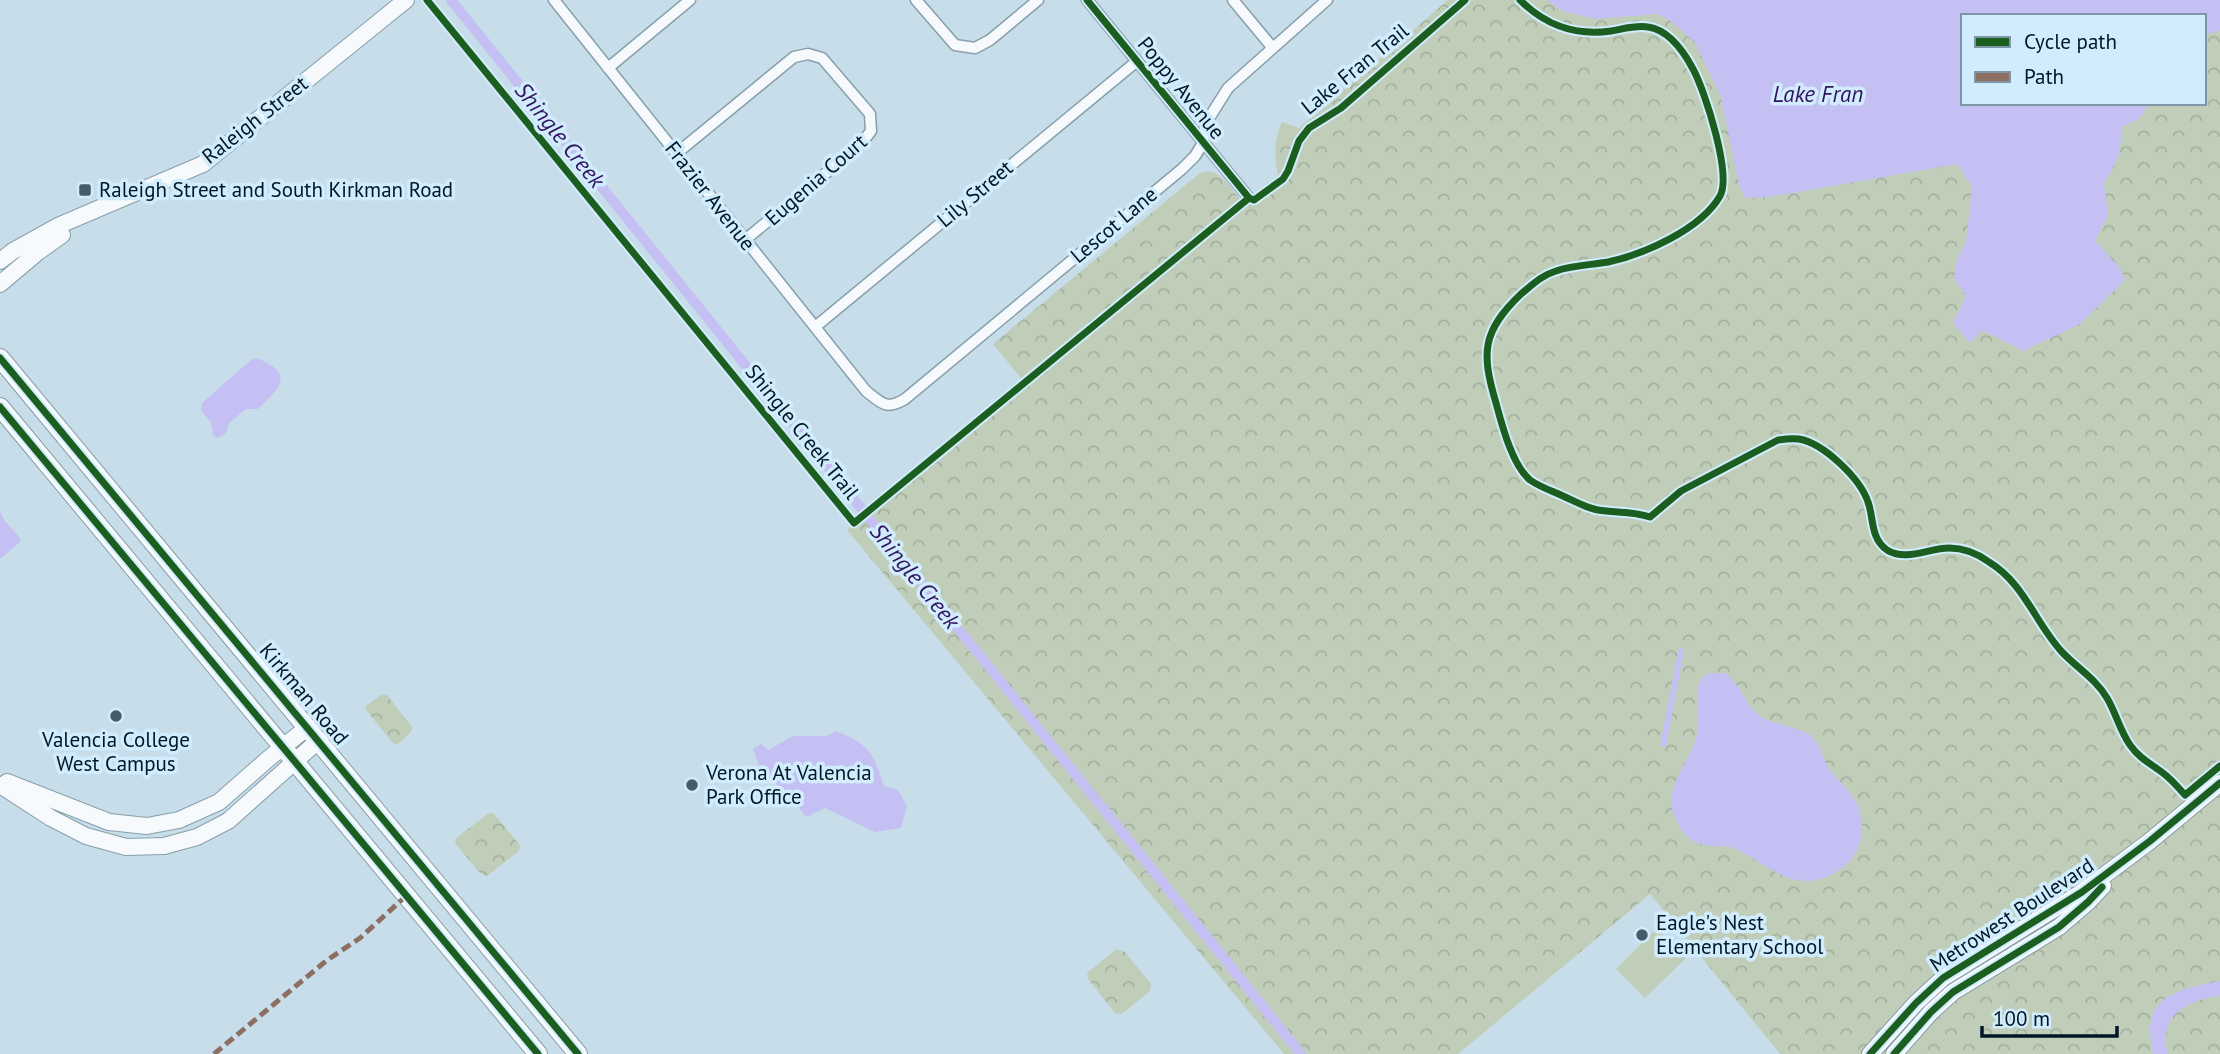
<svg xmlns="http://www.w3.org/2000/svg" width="2220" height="1054" font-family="'PT Sans',sans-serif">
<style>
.grass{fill:#c0ceb9}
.park{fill:url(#park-crowns);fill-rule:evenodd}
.water{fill:#c4c0f4}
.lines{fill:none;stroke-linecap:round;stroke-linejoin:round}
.canal{stroke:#c4c0f4;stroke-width:10}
.street-casing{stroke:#879fab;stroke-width:13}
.secondary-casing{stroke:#879fab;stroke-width:18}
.primary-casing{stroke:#879fab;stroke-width:20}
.street{stroke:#f7fafc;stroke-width:10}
.secondary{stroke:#f7fafc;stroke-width:16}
.primary{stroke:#f7fafc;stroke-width:18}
.quiet{stroke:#8d6e63;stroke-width:5;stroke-dasharray:10 5;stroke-linecap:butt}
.cycleway-casing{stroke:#d1ecfc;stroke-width:11}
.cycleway{stroke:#1b5e20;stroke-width:7}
.poi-dot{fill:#465c6a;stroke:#d1ecfc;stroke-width:2.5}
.labels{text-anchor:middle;stroke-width:7;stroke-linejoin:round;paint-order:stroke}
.street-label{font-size:21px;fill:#001725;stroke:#d1ecfc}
.poi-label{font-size:21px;fill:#001725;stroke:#d1ecfc;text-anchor:start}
.water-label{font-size:23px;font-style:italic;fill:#311360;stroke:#d1ecfc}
</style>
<defs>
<pattern id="park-crowns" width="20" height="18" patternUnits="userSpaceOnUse" patternTransform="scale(1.75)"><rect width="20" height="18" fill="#c0ceb9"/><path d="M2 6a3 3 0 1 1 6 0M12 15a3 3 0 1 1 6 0" fill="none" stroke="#a3b09f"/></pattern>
</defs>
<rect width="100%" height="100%" fill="#c7ddea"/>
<path class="grass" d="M1657 928 1686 958 1645 998 1616 969Z"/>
<path class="park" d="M1448 0H2220V1054H1780L1650 894 1458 1054H1284L847 530 1025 383 993 344 1200 173C1221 165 1230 189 1243 203L1278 175C1274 155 1274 141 1282 122L1299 128ZM1963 16H2204V103H1963Z
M382 694 387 695 412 727 411 732 397 745 392 742 366 710 365 707Z
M489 813 494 814 520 845 519 851 487 876 479 872 455 843 456 838Z
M1117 949 1125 952 1151 984 1150 991 1122 1014 1115 1013 1088 979 1087 973Z"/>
<path class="water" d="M1547 0H2220V31L2204 34V16H1963V103H2150L2139 119 2121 127C2122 151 2117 164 2104 183L2108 215 2095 241 2120 268 2125 280 2080 324 2023 351 1982 330 1970 343 1953 323 1966 296 1954 279 1957 260 1966 242 1972 187 1957 164 1769 197 1745 198 1739 185 1720 94 1694 41 1669 20 1657 14 1595 19 1563 11Z
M257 358C295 374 281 387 258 409H246L228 424C228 432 225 435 217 438L213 435 211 423 201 410 202 403 252 359Z
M0 511C3 523 16 530 21 541L0 559Z
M1679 647 1684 650 1666 747 1660 746Z
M1709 673H1725C1728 676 1733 680 1736 684 1744 694 1747 706 1757 714 1772 726 1805 726 1815 740 1821 748 1824 760 1829 769 1837 780 1849 789 1856 802 1867 824 1863 853 1842 868 1829 878 1814 883 1797 880 1779 878 1754 857 1736 849 1729 846 1722 846 1715 846 1691 845 1681 835 1673 812 1664 787 1690 761 1696 738 1701 722 1693 693 1701 680 1703 677 1706 675 1709 673Z
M836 731C870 744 873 753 884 786L898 790 907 806 901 828 875 832 825 808 806 817 791 797 761 771 753 749 761 744 768 750 793 736H827Z
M2220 981V996C2187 1000 2157 1016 2168 1054H2153C2152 1045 2149 1035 2150 1026 2153 992 2193 986 2220 981Z"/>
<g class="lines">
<path class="canal" d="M451 0 1301 1054"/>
<g class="street-casing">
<path id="street" d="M554 0 866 391C882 404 887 410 905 399L1182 169 1195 156 1203 143 1206 123 1228 88 1327 0
M916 0 955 45 975 48 990 40 1038 0
M1087 0 1249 198
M1233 0 1272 47
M608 68 690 0
M677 153 794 57 808 54 822 58 870 114 871 131 861 144 745 240
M815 327 1136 62"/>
</g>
<g class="secondary-casing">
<path id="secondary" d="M0 261 13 251 60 225 203 164 406 0
M0 284 38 252 62 235
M7 782 109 822 147 826 179 820 219 802 268 759 308 727
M0 785 51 818 86 836 126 847 164 846 197 837 228 821 319 740
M1870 1054 1916 1003 1943 978 2082 892 2150 841 2220 783
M1894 1054 1931 1012 1953 992 2059 927 2088 902 2103 886"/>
</g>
<g class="primary-casing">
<path id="primary" d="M0 358 578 1054
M0 407 538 1054"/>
</g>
<use href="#street" class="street"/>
<use href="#secondary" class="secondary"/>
<use href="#primary" class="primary"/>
<path class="quiet" d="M214 1054 326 961 360 938 407 895"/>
<g class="cycleway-casing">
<path id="cycleway" d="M427 0 854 523 1249 198 1254 200 1283 179 1288 171 1299 141 1309 128 1341 108 1465 0
M1087 0 1249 198
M1520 0C1546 26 1575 36 1611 31 1623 29 1636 25 1648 27 1669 30 1684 52 1693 69 1705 91 1732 175 1720 196 1701 229 1645 254 1608 262 1591 265 1573 265 1556 271 1542 275 1532 285 1521 294 1482 331 1481 353 1496 403 1502 425 1512 465 1530 480 1540 487 1552 491 1563 496 1574 501 1586 508 1598 510 1615 513 1632 511 1650 517L1681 491 1778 440C1785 439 1792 438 1799 439 1823 443 1860 478 1868 502 1874 518 1870 538 1887 550 1906 562 1929 548 1949 548 1963 548 1978 554 1989 562 2025 584 2035 623 2062 652 2077 668 2096 679 2107 698 2116 713 2120 731 2130 745 2139 758 2151 764 2163 773 2171 779 2178 787 2185 795L2220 766
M0 358 578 1054
M0 407 538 1054
M1870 1054 1916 1003 1943 978 2082 892 2150 841 2220 783
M1894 1054 1931 1012 1953 992 2059 927 2088 902 2102 887"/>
</g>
<use href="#cycleway" class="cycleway"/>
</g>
<g class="poi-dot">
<rect x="78" y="183" width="14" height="14" rx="3.5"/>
<circle cx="116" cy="716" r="7"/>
<circle cx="692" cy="785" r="7"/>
<circle cx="1642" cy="935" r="7"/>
</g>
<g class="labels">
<g class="street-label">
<text transform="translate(1355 69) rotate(-39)" y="7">Lake Fran Trail</text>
<text transform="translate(1181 88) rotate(51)" y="7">Poppy Avenue</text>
<text transform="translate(255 120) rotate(-38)" y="7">Raleigh Street</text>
<text transform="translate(816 180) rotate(-41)" y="7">Eugenia Court</text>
<text transform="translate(975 194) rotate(-40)" y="7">Lily Street</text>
<text transform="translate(710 196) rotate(52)" y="7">Frazier Avenue</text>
<text transform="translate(1114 225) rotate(-40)" y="7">Lescot Lane</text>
<text transform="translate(802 432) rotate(51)" y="7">Shingle Creek Trail</text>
<text transform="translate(304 694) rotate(50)" y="7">Kirkman Road</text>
<text transform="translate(2012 915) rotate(-33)" y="7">Metrowest Boulevard</text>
</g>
<g class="poi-label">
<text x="99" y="197">Raleigh Street and South Kirkman Road</text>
<text x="116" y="747" text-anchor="middle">Valencia College<tspan x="116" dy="24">West Campus</tspan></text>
<text x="706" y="780">Verona At Valencia<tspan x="706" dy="24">Park Office</tspan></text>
<text x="1656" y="930">Eagle's Nest<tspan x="1656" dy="24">Elementary School</tspan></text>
</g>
<g class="water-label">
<text x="1818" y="102">Lake Fran</text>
<text transform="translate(560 135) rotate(51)" y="8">Shingle Creek</text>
<text transform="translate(915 576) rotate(51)" y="8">Shingle Creek</text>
</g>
</g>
<rect x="1961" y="14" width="245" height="91" fill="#d1ecfc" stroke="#7d97a6" stroke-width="2"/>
<rect x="1975" y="37" width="35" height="10" fill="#1b5e20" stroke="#7d97a6" stroke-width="2"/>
<text x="2024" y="49" font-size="21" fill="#001725">Cycle path</text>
<rect x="1975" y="72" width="35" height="10" fill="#8d6e63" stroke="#7d97a6" stroke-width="2"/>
<text x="2024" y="84" font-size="21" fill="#001725">Path</text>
<path d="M1982 1026v10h135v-10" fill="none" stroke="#001725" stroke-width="3.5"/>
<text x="1993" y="1026" font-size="21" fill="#001725" stroke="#d1ecfc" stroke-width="5" paint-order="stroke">100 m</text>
</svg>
